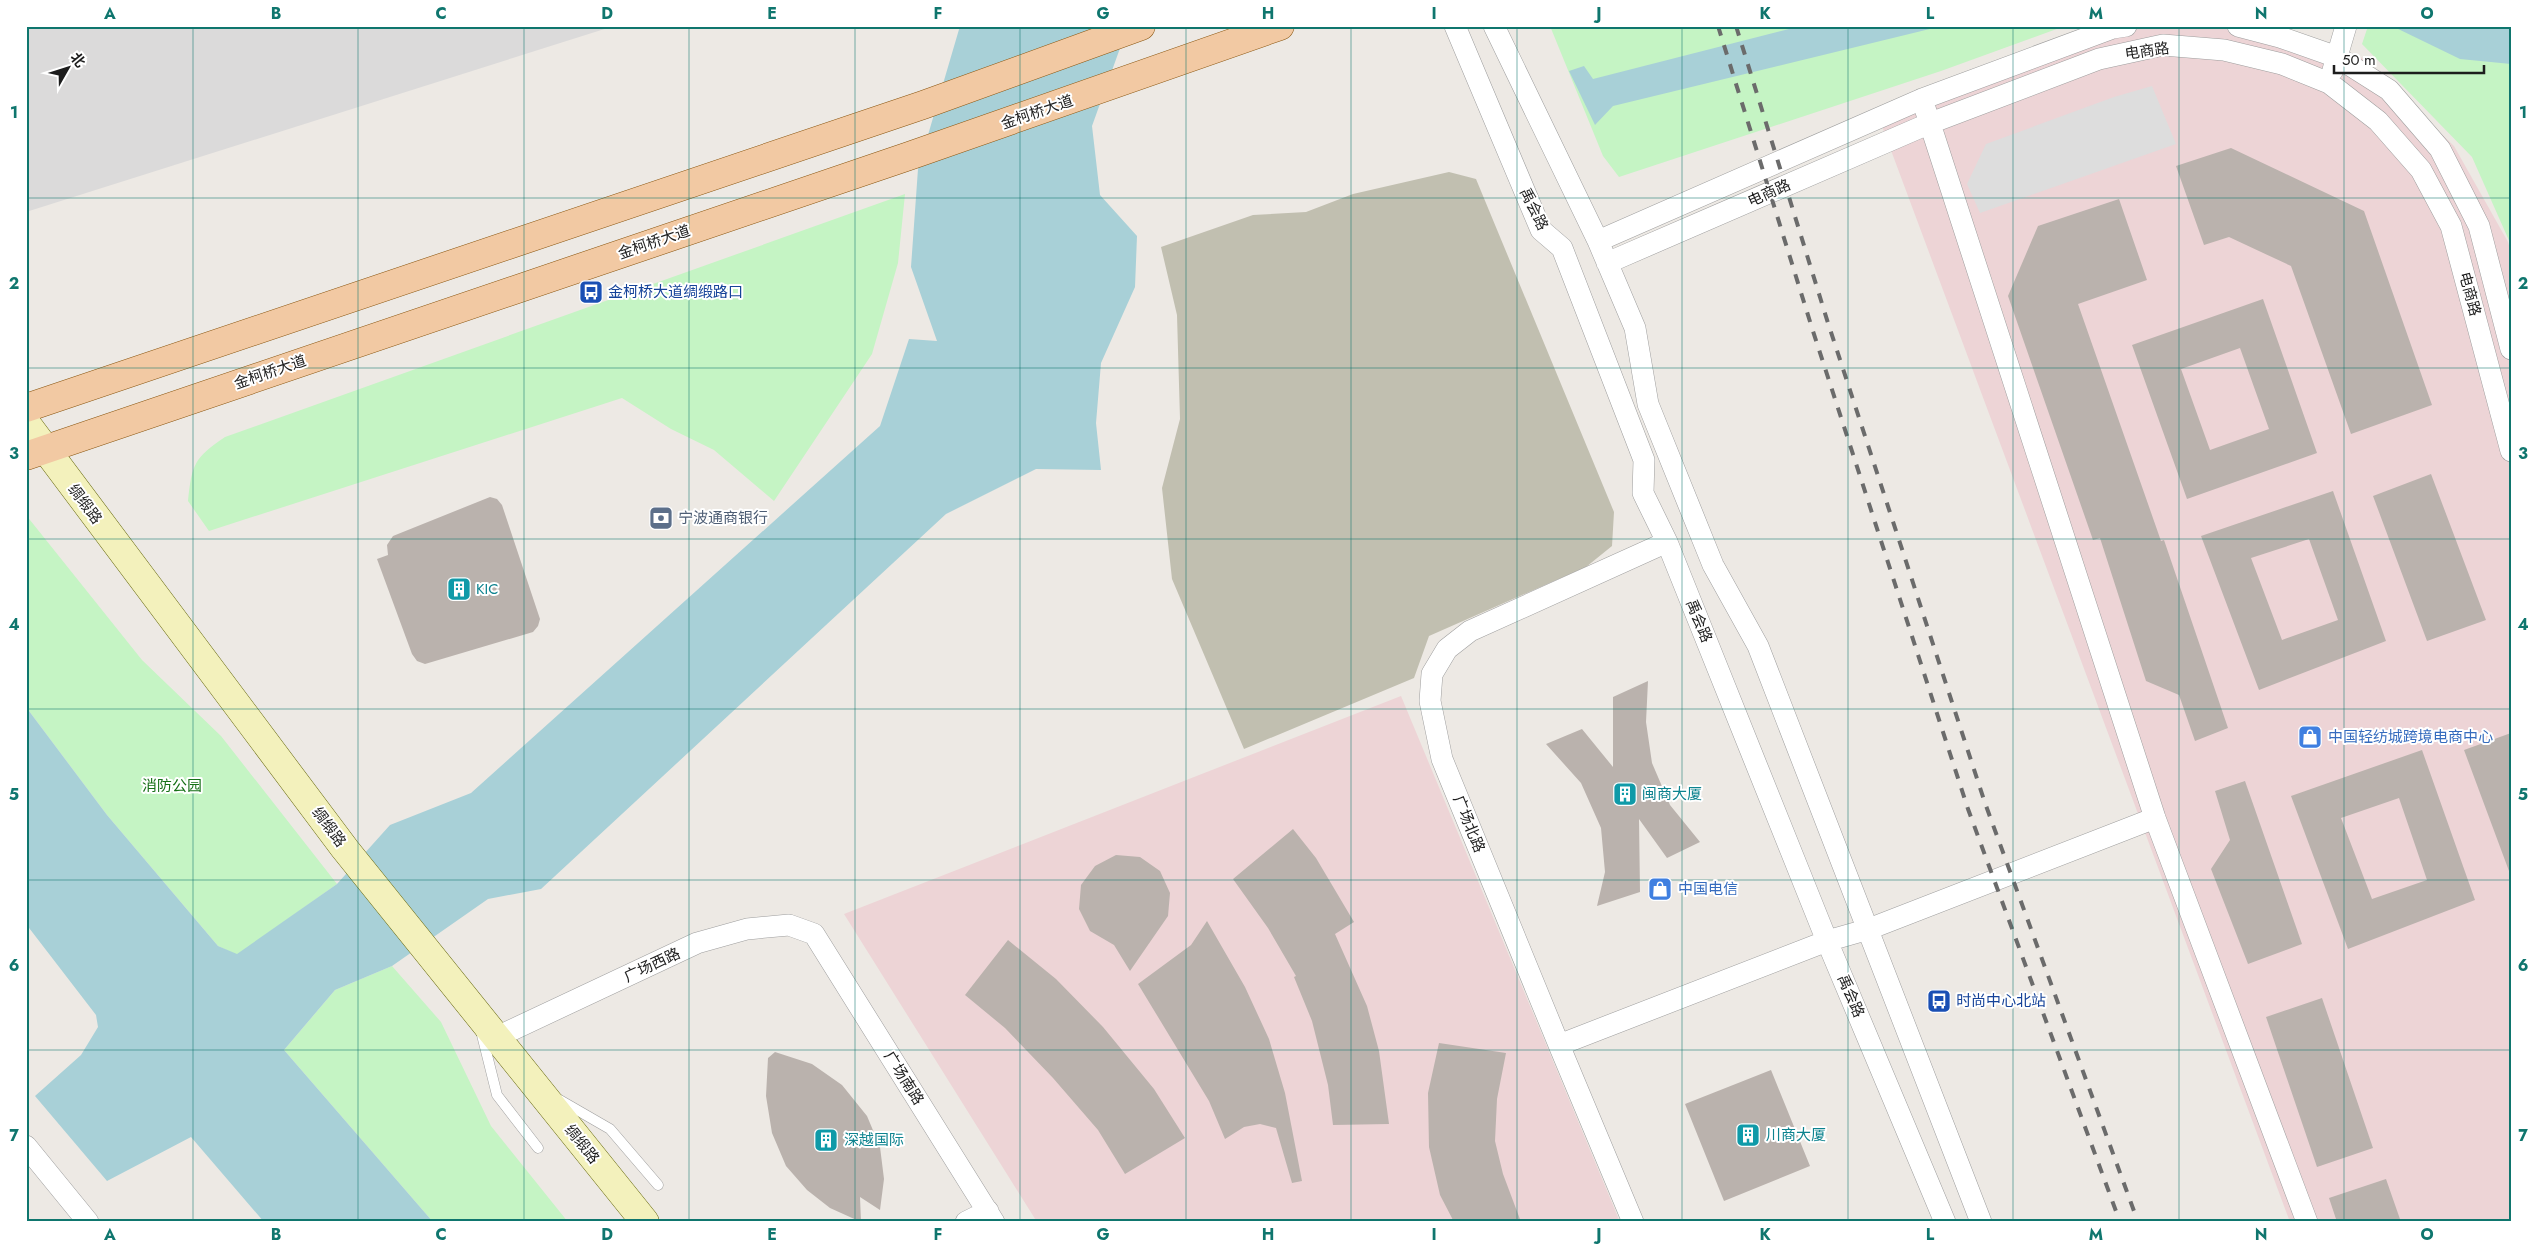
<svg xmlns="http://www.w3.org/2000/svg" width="2537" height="1248" font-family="Jost,'Noto Sans SC',sans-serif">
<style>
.residential{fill:#dbdada}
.commercial{fill:#edd4d6}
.construction{fill:#c1bfb0}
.park{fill:#c5f4c4}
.parking{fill:#ddd}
.water{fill:#a8d0d7}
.building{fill:#bab2ad;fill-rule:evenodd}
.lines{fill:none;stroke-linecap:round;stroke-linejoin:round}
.lane-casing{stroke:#9e9e9e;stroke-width:11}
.street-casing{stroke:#9e9e9e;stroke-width:22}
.secondary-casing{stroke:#67690f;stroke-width:29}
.primary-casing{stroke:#88540e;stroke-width:29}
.lane{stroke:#fff;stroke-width:10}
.street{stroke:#fff;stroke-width:21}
.secondary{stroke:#f3f1bc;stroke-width:28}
.primary{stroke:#f2c9a3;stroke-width:28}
.rail{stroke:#6b6b6b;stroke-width:4;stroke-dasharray:10 10;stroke-linecap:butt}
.grid{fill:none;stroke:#0f766e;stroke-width:1;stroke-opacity:0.55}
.labels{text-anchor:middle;stroke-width:4;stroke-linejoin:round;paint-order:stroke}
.street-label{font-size:15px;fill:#1d1d1d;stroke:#fff}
.transit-label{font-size:15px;fill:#164399;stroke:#fff;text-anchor:start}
.service-label{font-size:15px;fill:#4e5e75;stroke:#fff;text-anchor:start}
.culture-label{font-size:15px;fill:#0d838f;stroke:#fff;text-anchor:start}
.shop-label{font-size:15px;fill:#366cbe;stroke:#fff;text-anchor:start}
.park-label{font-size:15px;fill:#167016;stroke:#fff}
.neatline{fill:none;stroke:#0f766e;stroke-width:2}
.grid-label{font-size:16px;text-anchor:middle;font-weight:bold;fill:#0f766e}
</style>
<rect width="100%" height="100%" fill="#ede9e4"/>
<path class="residential" d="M26 26H614L26 212Z"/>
<path class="commercial" d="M2137 26H2238L2276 30 2361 57 2454 146 2508 242 2511 252V1222H2290L1876 110Z
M1401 696 1620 1222H1037L844 914Z"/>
<path class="construction" d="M1449 172 1476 179 1614 512 1612 546 1586 567 1429 636 1414 678 1244 749 1172 579 1162 488 1180 419 1177 315 1161 247 1253 215 1306 212 1353 194Z"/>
<path class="park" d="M1550 26H2065L1941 71 1619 177 1603 156Z
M2368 26H2511V245L2472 157 2362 44Z
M905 194 898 263 872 354 774 501 714 450 671 429 622 398 209 531 188 501C192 464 194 458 225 437Z
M26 515 142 660 221 736 337 884 237 955 218 946 107 815 26 707Z
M392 966 441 1022 491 1126 568 1222H433L284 1050 335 990Z"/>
<path class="parking" d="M2152 86 2176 144 1980 213 1967 184 1986 144 2114 97Z"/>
<path class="water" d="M960 26H1128L1092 126 1100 195 1137 236 1135 287 1101 363 1096 423 1101 470 1036 469 946 514 541 889 488 899 392 966 335 990 284 1050 433 1222H264L191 1137 107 1181 35 1096 81 1055 98 1027 96 1015 26 924V707L107 815 218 946 237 954 337 884 390 825 471 793 880 426 909 339 937 341 911 267 918 169Z
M1801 26H1942L1613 106 1595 125 1569 71 1584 66 1593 79Z
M2392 26H2511V64L2460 59Z"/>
<path class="building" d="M2231 148 2364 211 2432 405 2351 434 2291 266 2229 237 2204 245 2176 166Z
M2119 199 2147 280 2078 304 2161 541 2164 540 2228 728 2195 741 2179 695 2146 681 2100 538 2093 540 2008 296 2038 226Z
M2263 299 2317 453 2187 499 2132 345ZM2240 348 2269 429 2210 450 2181 369Z
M2431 474 2486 620 2427 641 2373 496Z
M2333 491 2386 641 2259 690 2201 536ZM2309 539 2338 620 2282 640 2251 558Z
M490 497 497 499 502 505 540 619 538 626 533 632 425 664 417 661 412 654 377 559 388 555 387 545 393 536Z
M1648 681 1646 722 1652 763 1670 805 1700 842 1667 858 1639 819 1640 892 1597 906 1605 872 1601 828 1581 783 1546 744 1582 729 1613 767V697Z
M2511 733V870L2509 871 2464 750Z
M2422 750 2475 900 2348 949 2291 796ZM2399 798 2427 880 2372 899 2341 818Z
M2245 781 2302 944 2248 964 2211 869 2230 840 2215 791Z
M1293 829 1316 858 1354 922 1335 934 1367 1006 1379 1051 1389 1124 1333 1125 1328 1085 1312 1021 1294 977 1296 976 1268 928 1233 879Z
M1116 855 1140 857 1160 871 1170 893 1168 916 1130 971 1114 945 1090 931 1079 909 1081 885 1095 866Z
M1207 921 1245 987 1269 1039 1285 1093 1302 1181 1292 1183 1276 1128 1260 1124 1244 1127 1225 1139 1209 1101 1138 984 1191 945Z
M1008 940 1056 979 1103 1027 1154 1089 1185 1138 1125 1174 1098 1130 1053 1078 1005 1028 965 995Z
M2322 998 2373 1148 2317 1167 2266 1017Z
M1439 1043 1506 1053 1497 1099 1495 1141 1503 1174 1521 1222H1454L1440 1195 1429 1147 1428 1093Z
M775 1052 812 1064 842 1085 867 1116 880 1147 884 1179 880 1210 860 1197 861 1222 830 1208 807 1190 786 1166 772 1133 766 1096 768 1058Z
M1771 1070 1810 1166 1724 1201 1685 1104Z
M2386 1179 2401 1222H2337L2329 1198Z"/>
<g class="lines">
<g class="lane-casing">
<path id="lane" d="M481 1031 497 1095 538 1148
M558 1099 610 1129 658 1185"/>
</g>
<g class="street-casing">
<path id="street" d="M1455 26 1541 230 1562 248 1644 460 1643 493 1667 542 1827 941 1945 1222
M1494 26 1598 241 1635 328 1648 404 1713 565 1758 646 1981 1222
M2238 26 2280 37 2337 57 2389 90 2440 149 2479 226 2511 349
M2333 70 2346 26
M1922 99 2155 818 2307 1222
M1598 241 1922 99 2113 28 2126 26
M1607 263 1928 124 2099 59 2163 45 2224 50 2282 64 2329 83 2378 121 2421 170 2451 226 2511 451
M497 1037 697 943 747 929 789 925 814 934 994 1222
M1559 1045 1827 941 1869 929 2155 818
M26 1146 88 1222
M966 1222 988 1211
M1633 1222 1559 1045 1442 759 1430 701 1432 674 1447 649 1470 631 1667 542"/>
</g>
<g class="secondary-casing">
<path id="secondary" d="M26 423 345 849 645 1222"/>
</g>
<g class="primary-casing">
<path id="primary" d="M26 408 923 105 1141 26
M26 456 909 156 1280 26"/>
</g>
<use href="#lane" class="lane"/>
<use href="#street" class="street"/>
<use href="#secondary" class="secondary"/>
<use href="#primary" class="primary"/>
<path class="rail" d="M1718 26 1812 328 1968 809 2120 1222
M1736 26 1828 323 1985 803 2138 1222"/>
</g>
<path class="grid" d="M193 26V1222M358 26V1222M524 26V1222M689 26V1222M855 26V1222M1020 26V1222M1186 26V1222M1351 26V1222M1517 26V1222M1682 26V1222M1848 26V1222M2013 26V1222M2179 26V1222M2344 26V1222M26 198H2511M26 368H2511M26 539H2511M26 709H2511M26 880H2511M26 1050H2511"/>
<defs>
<g id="bus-square" transform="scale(1.25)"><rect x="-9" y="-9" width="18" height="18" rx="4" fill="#1a4fb4" stroke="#fff"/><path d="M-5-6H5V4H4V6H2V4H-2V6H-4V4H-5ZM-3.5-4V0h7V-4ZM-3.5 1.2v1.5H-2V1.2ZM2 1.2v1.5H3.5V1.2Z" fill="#fff"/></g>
<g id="bank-square" transform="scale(1.25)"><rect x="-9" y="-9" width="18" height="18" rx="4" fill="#5c6f8a" stroke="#fff"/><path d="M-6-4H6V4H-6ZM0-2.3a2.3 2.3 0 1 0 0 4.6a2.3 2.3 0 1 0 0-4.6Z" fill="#fff"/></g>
<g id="building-square" transform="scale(1.25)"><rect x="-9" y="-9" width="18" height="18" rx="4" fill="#0f9aa8" stroke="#fff"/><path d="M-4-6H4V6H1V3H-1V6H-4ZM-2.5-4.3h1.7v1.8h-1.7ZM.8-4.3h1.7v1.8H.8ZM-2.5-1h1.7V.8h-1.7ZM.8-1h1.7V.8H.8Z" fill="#fff"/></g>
<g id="shop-square" transform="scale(1.25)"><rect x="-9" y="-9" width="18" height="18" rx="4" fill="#3f7fe0" stroke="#fff"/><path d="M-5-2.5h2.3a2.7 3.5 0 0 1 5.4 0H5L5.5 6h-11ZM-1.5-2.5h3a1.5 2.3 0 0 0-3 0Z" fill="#fff"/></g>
</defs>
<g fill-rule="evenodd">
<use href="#bus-square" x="591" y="292"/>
<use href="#bank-square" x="661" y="518"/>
<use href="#building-square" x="459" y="589"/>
<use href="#shop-square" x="2310" y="737"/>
<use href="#building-square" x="1625" y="794"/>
<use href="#shop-square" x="1660" y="889"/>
<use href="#bus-square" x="1939" y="1001"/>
<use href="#building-square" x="1748" y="1135"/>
<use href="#building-square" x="826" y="1140"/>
</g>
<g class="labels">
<g class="street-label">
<text transform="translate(2147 51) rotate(-8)" y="5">电商路</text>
<text transform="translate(1037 112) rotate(-19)" y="5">金柯桥大道</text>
<text transform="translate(1769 193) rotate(-24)" y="5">电商路</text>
<text transform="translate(1534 209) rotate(64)" y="5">禹会路</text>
<text transform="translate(654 242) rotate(-19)" y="5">金柯桥大道</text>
<text transform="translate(2470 294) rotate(75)" y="5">电商路</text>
<text transform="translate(270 372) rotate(-19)" y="5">金柯桥大道</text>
<text transform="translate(85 504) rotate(53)" y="5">绸缎路</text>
<text transform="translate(1699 621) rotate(68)" y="5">禹会路</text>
<text transform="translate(1469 824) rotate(68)" y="5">广场北路</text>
<text transform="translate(329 827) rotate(53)" y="5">绸缎路</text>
<text transform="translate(652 965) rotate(-25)" y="5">广场西路</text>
<text transform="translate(1851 996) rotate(67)" y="5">禹会路</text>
<text transform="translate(904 1078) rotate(58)" y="5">广场南路</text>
<text transform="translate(582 1144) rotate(51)" y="5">绸缎路</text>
</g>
<g class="transit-label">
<text x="608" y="297">金柯桥大道绸缎路口</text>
<text x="1956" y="1006">时尚中心北站</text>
</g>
<g class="service-label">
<text x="678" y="523">宁波通商银行</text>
</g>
<g class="culture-label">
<text x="476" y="594">KIC</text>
<text x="1642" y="799">闽商大厦</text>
<text x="1766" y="1140">川商大厦</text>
<text x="844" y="1145">深越国际</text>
</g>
<g class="shop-label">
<text x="2328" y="742">中国轻纺城跨境电商中心</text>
<text x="1678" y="894">中国电信</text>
</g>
<g class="park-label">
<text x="172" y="791">消防公园</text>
</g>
</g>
<rect width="2537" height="1248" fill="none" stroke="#ffffff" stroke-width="55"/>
<g transform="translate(68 68) rotate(51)" stroke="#ffffff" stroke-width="4" paint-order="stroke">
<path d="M0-4L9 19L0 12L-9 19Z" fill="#1d1d1d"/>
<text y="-8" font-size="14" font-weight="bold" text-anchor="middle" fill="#1d1d1d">北</text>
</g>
<path d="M2334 65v8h150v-8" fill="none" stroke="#1d1d1d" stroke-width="2.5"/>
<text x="2342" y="65" font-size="15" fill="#1d1d1d" stroke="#ffffff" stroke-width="4" paint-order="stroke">50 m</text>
<rect x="28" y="28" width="2482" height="1192" class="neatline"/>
<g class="grid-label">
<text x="110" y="19">A</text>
<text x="276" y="19">B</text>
<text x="441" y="19">C</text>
<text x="607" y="19">D</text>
<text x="772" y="19">E</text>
<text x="938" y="19">F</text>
<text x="1103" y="19">G</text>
<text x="1268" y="19">H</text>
<text x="1434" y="19">I</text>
<text x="1599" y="19">J</text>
<text x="1765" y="19">K</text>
<text x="1930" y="19">L</text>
<text x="2096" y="19">M</text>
<text x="2261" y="19">N</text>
<text x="2427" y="19">O</text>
<text x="14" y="118">1</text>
<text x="2523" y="118">1</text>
<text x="14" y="289">2</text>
<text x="2523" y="289">2</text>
<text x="14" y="459">3</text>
<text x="2523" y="459">3</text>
<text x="14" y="630">4</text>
<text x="2523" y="630">4</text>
<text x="14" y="800">5</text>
<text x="2523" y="800">5</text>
<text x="14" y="971">6</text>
<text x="2523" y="971">6</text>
<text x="14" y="1141">7</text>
<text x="2523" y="1141">7</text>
<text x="110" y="1240">A</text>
<text x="276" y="1240">B</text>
<text x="441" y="1240">C</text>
<text x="607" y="1240">D</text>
<text x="772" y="1240">E</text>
<text x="938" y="1240">F</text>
<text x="1103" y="1240">G</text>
<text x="1268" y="1240">H</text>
<text x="1434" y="1240">I</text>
<text x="1599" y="1240">J</text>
<text x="1765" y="1240">K</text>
<text x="1930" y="1240">L</text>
<text x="2096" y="1240">M</text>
<text x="2261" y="1240">N</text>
<text x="2427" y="1240">O</text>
</g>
</svg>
